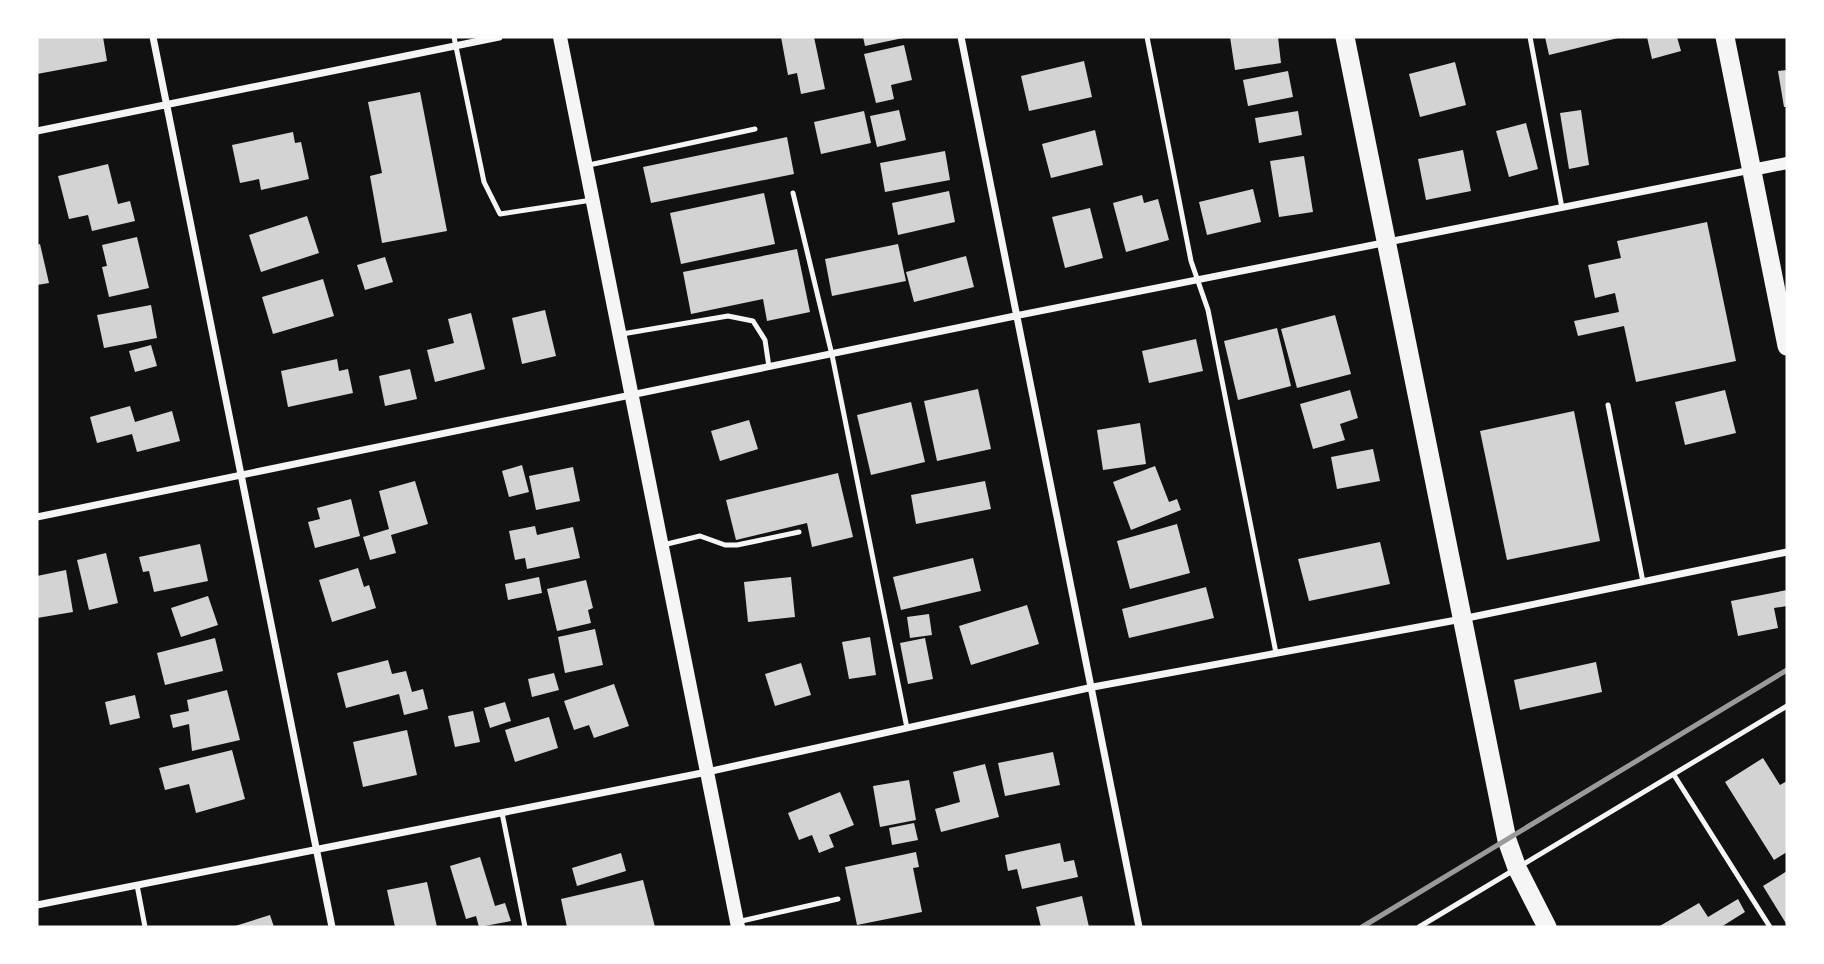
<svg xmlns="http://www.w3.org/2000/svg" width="1824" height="964" font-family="Inter,sans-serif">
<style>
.building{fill:#d3d3d3}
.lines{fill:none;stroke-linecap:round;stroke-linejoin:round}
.service{stroke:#f5f5f5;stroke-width:5}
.minor{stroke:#f5f5f5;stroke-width:7}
.tertiary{stroke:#f5f5f5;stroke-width:12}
.secondary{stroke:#f5f5f5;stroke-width:14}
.trunk{stroke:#f5f5f5;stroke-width:19}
.rail{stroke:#9a9a9a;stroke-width:5}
</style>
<rect width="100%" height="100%" fill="#111"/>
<path class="building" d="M103 37 107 61 37 74V38Z
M781 37H814L825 89 801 94 797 73 788 75Z
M863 37H903V38L865 46Z
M1230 37H1278L1281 63 1235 70Z
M1545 37H1618V38L1549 55Z
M1647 37H1677L1681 51 1652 59Z
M904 45 912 80 891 85 894 99 876 103 864 54Z
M1084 61 1092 97 1029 111 1021 76Z
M1455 62 1466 105 1420 117 1409 74Z
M1787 70V107H1784L1778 71Z
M1288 71 1293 97 1248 106 1243 80Z
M420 92 447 231 382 243 370 176 382 173 368 102Z
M899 110 906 140 877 147 870 116Z
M1581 110 1589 165 1569 169 1560 113Z
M864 111 871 143 821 154 814 122Z
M1298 111 1302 135 1259 143 1255 118Z
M1526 123 1538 169 1509 177 1496 131Z
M1095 130 1103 165 1051 178 1042 144Z
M293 132 295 143 301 142 309 179 261 190 259 179 240 183 232 145Z
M787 137 794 174 651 203 643 167Z
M1463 150 1471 191 1426 200 1418 159Z
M945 151 950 180 885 192 880 163Z
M1304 156 1313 212 1279 217 1270 161Z
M108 164 118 204 130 201 135 221 92 231 88 215 69 219 58 176Z
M1253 189 1261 222 1207 235 1199 202Z
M949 191 955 222 898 235 892 203Z
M764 193 775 244 681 264 670 213Z
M1142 195 1144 203 1158 199 1169 240 1126 252 1113 203Z
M1090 208 1103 258 1065 268 1052 217Z
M307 216 319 253 261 272 249 235Z
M1707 222 1736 361 1636 382 1624 326 1578 336 1574 321 1619 312 1615 293 1595 298 1588 265 1621 258 1617 241Z
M137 237 149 288 109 297 102 267 107 266 102 245Z
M40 244 49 283 37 285V245Z
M898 244 906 281 832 296 825 259Z
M797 249 810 312 767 321 763 299 691 314 683 272Z
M966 256 974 287 914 302 906 272Z
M385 257 393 282 365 290 357 265Z
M323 279 334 316 273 334 262 297Z
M151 305 157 338 104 348 97 315Z
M545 310 556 356 522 364 512 318Z
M471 313 485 369 435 382 427 350 454 343 448 319Z
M1335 315 1351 374 1297 388 1281 329Z
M1277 328 1291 386 1238 400 1224 341Z
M1196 339 1203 371 1149 383 1142 351Z
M151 345 157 366 135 372 129 351Z
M337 359 339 371 348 369 353 393 288 407 281 371Z
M410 369 417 399 385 406 379 376Z
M978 389 991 449 937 461 924 401Z
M1350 390 1358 418 1340 424 1345 440 1313 449 1300 404Z
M1725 390 1736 433 1685 445 1675 402Z
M911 402 925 462 871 475 857 415Z
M130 406 135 422 172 411 180 441 137 452 132 434 97 443 90 417Z
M1574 411 1600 541 1507 560 1480 431Z
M749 420 758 449 720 461 711 431Z
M1140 423 1146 464 1103 470 1097 430Z
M1373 449 1380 481 1337 489 1331 457Z
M522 465 529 492 509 497 502 471Z
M1155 466 1169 502 1177 499 1181 510 1131 530 1113 482Z
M573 467 580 501 536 510 529 476Z
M838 473 853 537 812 547 807 523 736 540 726 500Z
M415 481 428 524 391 535 396 553 370 560 363 537 389 529 379 491Z
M985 481 991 509 916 524 911 495Z
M351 499 360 536 315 548 308 522 320 519 317 508Z
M1177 524 1190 573 1130 589 1117 541Z
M535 526 537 535 573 527 580 558 527 569 525 558 515 560 509 531Z
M1380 542 1390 584 1309 601 1298 559Z
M200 544 208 581 154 592 149 571 143 572 139 557Z
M106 553 118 603 89 610 77 560Z
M973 558 981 591 901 610 893 577Z
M358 568 364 587 369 585 376 608 332 622 319 580Z
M66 570 73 612 37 618V576Z
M539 577 542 593 508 600 505 584Z
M791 577 795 617 748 622 744 582Z
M586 580 593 608 588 610 591 623 557 631 547 589Z
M1206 587 1214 618 1129 638 1122 609Z
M1787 590V606L1774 608 1778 628 1738 636 1731 601Z
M208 596 218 625 181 637 171 608Z
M1027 605 1039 644 971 665 959 626Z
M929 614 932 635 910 638 907 617Z
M595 629 603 665 565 673 558 637Z
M870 637 876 675 849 679 842 642Z
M215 638 223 671 165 685 157 653Z
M925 638 933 679 908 684 900 643Z
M388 660 392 674 406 671 412 692 423 689 428 709 404 715 399 694 346 708 337 673Z
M1596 662 1602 692 1520 710 1514 680Z
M801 663 811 695 775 706 765 674Z
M554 673 559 690 532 697 528 679Z
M614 684 629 726 594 738 589 725 574 730 564 701Z
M227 690 240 740 192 751 189 724 173 728 170 715 189 711 187 700Z
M135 695 140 718 110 725 105 702Z
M505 702 511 721 490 728 484 708Z
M473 711 480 742 455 747 448 716Z
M549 717 558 748 515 762 505 730Z
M407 730 417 775 363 787 353 742Z
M232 750 245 799 196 813 189 784 165 790 159 768Z
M1053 752 1060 785 1005 796 998 763Z
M1763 758 1780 785 1787 781V852L1774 860 1725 782Z
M985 764 999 817 941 832 935 809 960 802 953 772Z
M909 780 916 820 880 827 873 786Z
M840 792 854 825 829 835 834 847 819 853 812 835 799 840 788 813Z
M914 823 918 840 892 845 889 828Z
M1060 843 1064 862 1074 860 1078 877 1022 889 1017 869 1008 871 1005 855Z
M916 852 919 867 913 868 922 912 857 925 845 867Z
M621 853 626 871 577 886 572 868Z
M480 857 495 906 505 903 511 921 479 927 476 916 466 919 450 866Z
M1787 871V925L1763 886Z
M643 880 655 927H567L561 899Z
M427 882 437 927H395L387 890Z
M1082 896 1089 927H1041L1036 907Z
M1738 899 1745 912 1721 927H1658L1699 903 1708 917Z
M270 915 274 927H232Z"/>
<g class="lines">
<path class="service" d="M454 37 484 182 500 214 592 200
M1147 37 1191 261 1208 310 1276 653
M1530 37 1562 208
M589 165 755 129
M793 193 832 355 907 728
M622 334 728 316 753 321 765 340 769 367
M1608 405 1643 582
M663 545 700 536 725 545H737L799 532
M1674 775 1770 927
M502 813 525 927
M137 885 145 927
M737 922 838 899
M1419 927 1787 706"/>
<path class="minor" d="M153 37 332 927
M961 37 1139 927
M37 131 499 37
M37 517 1015 316 1751 170
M37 905 707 772 1093 687 1462 619 1787 552"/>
<path class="tertiary" d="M1752 170 1787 163"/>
<path class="secondary" d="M560 37 738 927"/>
<path class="trunk" d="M1345 37 1507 840 1517 868 1547 927
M1725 37 1787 346"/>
<path class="rail" d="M1362 927 1787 670"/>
</g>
<rect width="1824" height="964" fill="none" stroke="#ffffff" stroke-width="77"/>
</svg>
